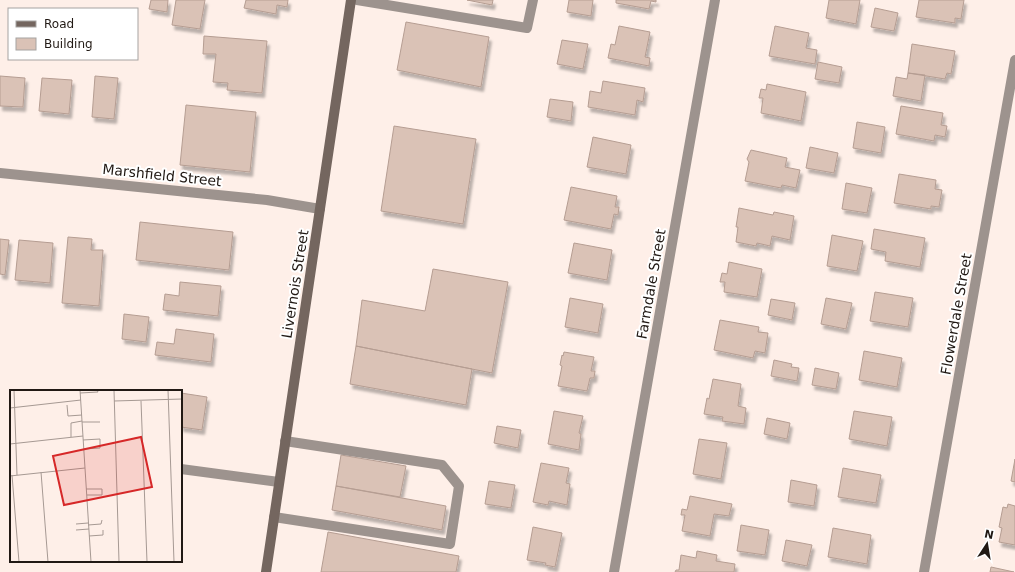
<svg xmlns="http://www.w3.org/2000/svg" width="1015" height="572" font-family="'DejaVu Sans',sans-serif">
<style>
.building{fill:#dac2b6;stroke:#b59d92;filter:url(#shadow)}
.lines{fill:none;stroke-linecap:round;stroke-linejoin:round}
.lane{stroke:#9d938e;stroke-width:10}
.street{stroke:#9d938e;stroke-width:10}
.secondary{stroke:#74665f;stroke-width:10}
.labels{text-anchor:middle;stroke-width:4;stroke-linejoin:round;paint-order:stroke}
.street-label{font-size:14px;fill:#211914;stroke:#fff}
.inset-road{fill:none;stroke:#a69993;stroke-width:1}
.view{fill:#d62828;fill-opacity:0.15;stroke:#d62828;stroke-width:2}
.inset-edge{fill:none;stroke:#211914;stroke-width:2}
</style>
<defs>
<filter id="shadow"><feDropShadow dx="2.5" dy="4.5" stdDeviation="1" flood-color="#0004"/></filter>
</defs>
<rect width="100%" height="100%" fill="#feefe8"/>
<path class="building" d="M151 0H168L167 12 149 9Z
M176 0H205L200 29 172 25Z
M246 0H288L287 7 277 5 276 14 244 8Z
M467 0H493L492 5Z
M569 0H593L591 16 567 12Z
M616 0H656V2L651 1 649 9 616 3Z
M829 0H860L856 24 826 18Z
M919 0H964L961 19 955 18V23L916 17Z
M875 8 898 13 894 31 871 27Z
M406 22 489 37 481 87 397 70Z
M619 26 650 32 645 57 650 58 649 66 608 58 611 44 615 45Z
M775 26 809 33 806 48 817 50 815 64 769 56Z
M204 36 267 41 262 93 227 90 228 83 213 82 216 54H203Z
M562 40 588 44 583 69 557 64Z
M912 44 955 51 951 74 947 73 945 79 908 73Z
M818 62 842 67 839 83 815 79Z
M908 73 925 75 921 101 893 96 896 77 907 79Z
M0 76 25 78 23 107 0 106Z
M95 76 118 78 114 119 92 117Z
M42 78 72 80 69 114 39 111Z
M603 81 645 88 643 102 637 100 635 115 588 107 590 91 601 93Z
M767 84 806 92 801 121 761 113 763 98H759L761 89 766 90Z
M550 99 573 102 571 121 547 117Z
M186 105 256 112 250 172 180 165Z
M901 106 943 113 941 125 947 126 945 137 935 135 934 141 896 134Z
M857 122 885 127 881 153 853 148Z
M394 126 476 139 463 224 381 211Z
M593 137 631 145 626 174 587 167Z
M810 147 838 153 834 173 806 168Z
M751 150 787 158 785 167 800 170 796 188 782 185 781 188 745 181 749 162 747 159Z
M899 174 936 180 935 189 942 190 939 207 931 206V209L894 203Z
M846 183 872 188 867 213 842 209Z
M571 187 617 196 615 207H619L618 215 614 214 611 229 564 220Z
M739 208 773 215 774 212 794 216 790 240 772 236 770 246 757 243 756 246 736 242 738 227H736Z
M140 222 233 232 229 270 136 260Z
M874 229 925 238 920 267 885 261 886 252 871 249Z
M832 235 863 241 857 271 827 266Z
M68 237 92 239 91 250H103L99 306 62 303Z
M0 239 9 240 5 275 0 274Z
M19 240 53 243 50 283 15 280Z
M574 243 612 250 607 280 568 273Z
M729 262 762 269 757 297 724 292 725 282H720L722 273 727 274Z
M433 269 508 282 492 373 356 346 362 300 425 311Z
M180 282 221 286 218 316 163 310 165 294 179 296Z
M875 292 913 298 908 327 870 321Z
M570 298 603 304 598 333 565 327Z
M826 298 852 303 846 329 821 324Z
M771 299 795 303 792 320 768 315Z
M124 314 149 317 146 342 122 339Z
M720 320 759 327 758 332 768 333 765 353 755 351 753 358 714 350Z
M176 329 214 334 211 362 155 355 157 342 174 344Z
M356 346 472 369 466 405 350 384Z
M864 351 902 358 897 387 859 380Z
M564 352 594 357 591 371H595L594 378H590L587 391 558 386 562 366 560 365 562 355 563 356Z
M774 360 792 364 791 367 799 368 797 381 771 376Z
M815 368 839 373 836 389 812 385Z
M713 379 741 384 738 406 746 408 744 424 722 421 723 417 704 414 707 398 709 399Z
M181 393 207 397 202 430 181 427Z
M554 411 583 416 579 433 581 434 579 450 548 444Z
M854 411 892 417 887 446 849 439Z
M767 418 790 423 787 439 764 434Z
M497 426 521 430 518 448 494 443Z
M699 439 727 443 721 479 693 474Z
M341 455 406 466 400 497 336 486Z
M1015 459V482L1011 481Z
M541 463 569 468 566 483 570 484 567 505 549 501 548 505 533 502Z
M843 468 881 475 876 503 838 497Z
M791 480 817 485 814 506 788 502Z
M489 481 515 485 511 508 485 504Z
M336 486 446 506 442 530 332 510Z
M690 496 732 504 729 516 714 514 710 536 682 531 685 515H681L682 509 687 510Z
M1008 504 1015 506V545L999 542 1002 528 999 527 1003 507 1007 508Z
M741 525 769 530 765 555 737 551Z
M533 527 562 533 555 567 545 565 546 563 527 560Z
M833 528 871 535 867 564 828 557Z
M328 532 459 556 456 572H321Z
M786 540 812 545 807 566 782 561Z
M697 551 717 555 716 561 735 564 734 572H675L676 570H679L681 555 696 558Z
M991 567 1014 572H990Z"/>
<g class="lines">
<path class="lane" d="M357 0 527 28 533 0
M181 469 279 482
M274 517 450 544 459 486 442 465 285 441"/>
<path class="street" d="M0 173 267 200 320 209
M614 572 715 0
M924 572 1015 60"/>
<path class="secondary" d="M266 572 351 0"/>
</g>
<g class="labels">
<g class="street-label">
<text transform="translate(162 175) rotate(6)" y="5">Marshfield Street</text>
<text transform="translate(295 284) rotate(-81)" y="5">Livernois Street</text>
<text transform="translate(651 284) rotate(-80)" y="5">Farmdale Street</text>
<text transform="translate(956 314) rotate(-80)" y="5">Flowerdale Street</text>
</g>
</g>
<g transform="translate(10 390)">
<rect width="172" height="172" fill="#feefe8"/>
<path class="inset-road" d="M4 0 7 85M70 0 81 172M104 0 109 172M158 0 164 172M70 3 88 2 87 0M104 11 172 9M131 11 137 172M57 15 58 26 72 25M0 18 71 10M72 32H90M61 47V33L72 31M73 50 90 49V58L74 59M0 54 73 46M31 82 38 172M2 85 9 172M0 86 75 78M76 99H92V105H77M66 134 78 133M78 135 91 134 92 130M66 140 79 139M79 146 93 145V140"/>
<path class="view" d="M131 47 142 97 54 115 43 66Z"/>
<rect width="172" height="172" class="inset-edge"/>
</g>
<rect x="8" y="8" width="130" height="52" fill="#ffffff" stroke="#a6a3a1"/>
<rect x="16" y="21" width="20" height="6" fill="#74665f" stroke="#a6a3a1"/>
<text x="44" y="28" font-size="12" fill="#211914">Road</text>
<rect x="16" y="38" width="20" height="12" fill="#dac2b6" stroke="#a6a3a1"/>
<text x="44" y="48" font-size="12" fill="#211914">Building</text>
<g transform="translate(987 544) rotate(12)" stroke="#ffffff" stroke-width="3" paint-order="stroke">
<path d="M0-3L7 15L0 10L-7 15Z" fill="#211914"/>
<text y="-6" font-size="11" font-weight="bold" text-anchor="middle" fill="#211914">N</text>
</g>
</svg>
